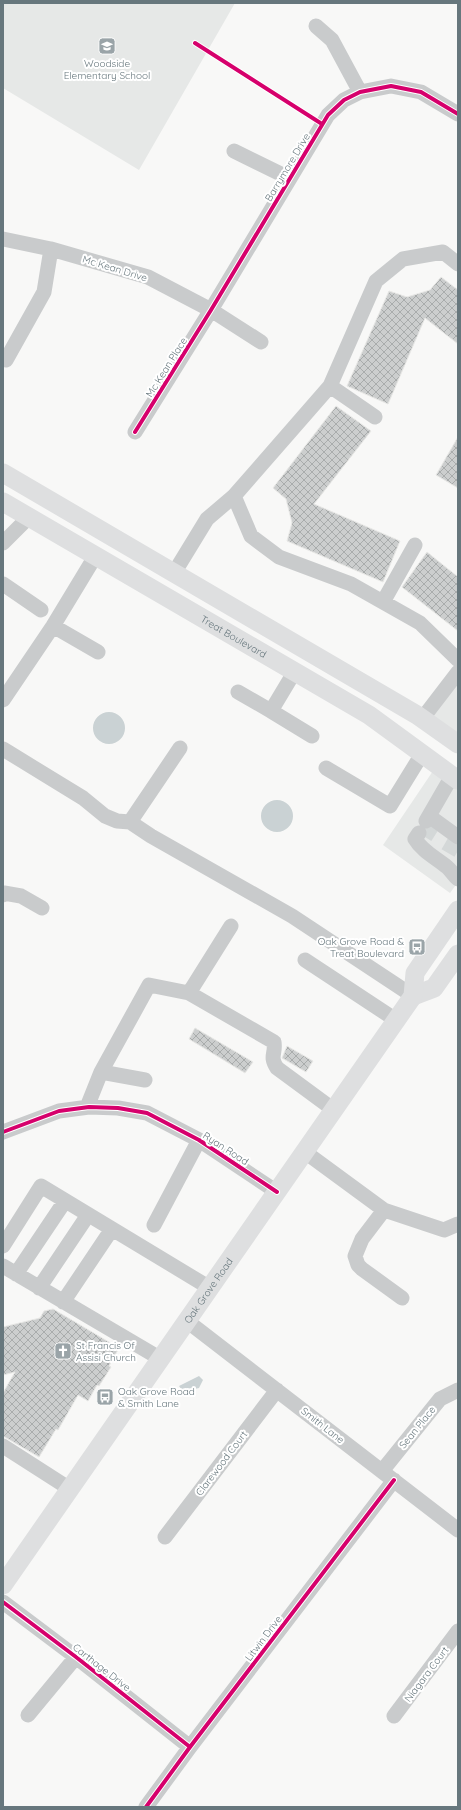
<svg xmlns="http://www.w3.org/2000/svg" width="461" height="1810" font-family="Quicksand,sans-serif">
<style>
.built{fill:#e6e8e7}
.water{fill:#cad2d4}
.building{fill:url(#building-cross-hatch);stroke:#e8e8e6}
.lines{fill:none;stroke-linecap:round;stroke-linejoin:round}
.minor-tunnel{stroke:#d4d8d8;stroke-width:15;stroke-dasharray:15 8;stroke-linecap:butt}
.minor{stroke:#c9cbcc;stroke-width:15}
.major{stroke:#dedfe0;stroke-width:19}
.cycleway-casing{stroke:#fff;stroke-width:6}
.cycleway{stroke:#d6006c;stroke-width:4}
.labels{text-anchor:middle;stroke-width:4;stroke-linejoin:round;paint-order:stroke}
.poi-label{font-size:10px;fill:#67777d;stroke:#fff;text-anchor:start}
.street-label{font-size:10px;fill:#67777d;stroke:#fff}
</style>
<defs>
<pattern id="building-cross-hatch" width="8" height="8" patternUnits="userSpaceOnUse"><rect width="8" height="8" fill="#cccece"/><path d="M0 0l8 8M0 8l8-8" fill="none" stroke="#a9acac"/></pattern>
</defs>
<rect width="100%" height="100%" fill="#f8f8f7"/>
<path class="built" d="M3 3H235L139 170 3 88Z
M458 672V744L422 719Z
M437 765 458 782V882L450 893 383 845Z"/>
<path class="water" d="M93 728a16 16 0 1 1 32 0a16 16 0 1 1-32 0Z
M261 816a16 16 0 1 1 32 0a16 16 0 1 1-32 0Z
M199 1376 203 1380 199 1388 190 1390 184 1393 179 1386Z"/>
<path class="building" d="M441 277 458 290V344L425 318 388 404 347 386 389 291 407 297 430 290Z
M336 406 371 431 314 504 400 541 383 582 287 541 292 523 286 499 273 488Z
M458 437V488L436 475Z
M427 552 458 577V631L402 587Z
M195 1028 253 1062 245 1073 189 1039Z
M287 1046 313 1061 306 1072 282 1058Z
M53 1309 119 1348 109 1366 111 1367 99 1386 97 1385 88 1401 78 1395 58 1430 56 1429 39 1457 3 1436V1393L15 1372 3 1375V1327L40 1318 44 1311Z"/>
<g class="lines">
<path class="minor-tunnel" d="M425 837 432 826
M448 853 455 841"/>
<path class="minor" d="M316 26 332 40 360 92
M234 151 289 178
M3 239 51 249 148 277 211 310 261 342
M6 360 44 292 51 249
M330 386 375 417
M135 432 211 310 328 115 344 100 360 92 391 86 421 92 458 114
M234 496 251 536 279 557 351 584 420 623 458 660
M3 543 30 516
M174 573 207 519 234 496 330 386 376 281 403 259 443 252 458 264
M3 584 41 610
M383 602 415 545
M53 626 98 652
M238 692 271 711 295 671
M3 700 53 626 96 555
M271 711 312 736
M422 719 458 672
M180 748 130 822 151 836 292 916 413 996
M3 749 83 798 105 816 117 821 130 822
M326 768 390 806 422 754
M429 816 458 837
M426 821 452 776
M419 833 415 839C422 851 436 858 447 867 451 870 453 875 458 879
M3 895 4 893 21 896 42 908
M231 926 189 993 274 1042C276 1054 269 1056 277 1068L334 1110
M305 960 396 1020
M145 1080 101 1072 149 985 189 993
M87 1107 101 1072
M3 1132 59 1111 89 1107 118 1108 147 1113 199 1140 277 1192
M305 1152 384 1210 444 1230 458 1224
M384 1210 362 1239 355 1256 358 1265 362 1269 402 1298
M154 1225 199 1140
M3 1246 41 1186 210 1288
M3 1266 161 1359
M16 1274 65 1201
M39 1288 88 1215
M63 1302 112 1229
M187 1321 458 1530
M3 1446 70 1489
M382 1471 440 1399 458 1390
M165 1537 277 1390
M3 1602 76 1657 190 1747
M28 1715 76 1657
M394 1716 458 1631
M146 1807 190 1747 394 1480"/>
<g class="major">
<path d="M3 473 417 715 458 744"/>
<path id="s1" d="M3 502 369 715 458 780"/>
<path d="M413 996 434 988 458 954"/>
<path id="s2" d="M3 1585 413 996 415 973 458 910"/>
</g>
<g class="cycleway-casing">
<path id="cycleway" d="M195 43 322 124
M135 432 211 310 328 115 344 100 360 92 391 86 421 92 458 114
M3 1132 59 1111 89 1107 118 1108 147 1113 199 1140 277 1192
M3 1602 76 1657 190 1747
M146 1807 190 1747 394 1480"/>
</g>
<use href="#cycleway" class="cycleway"/>
</g>
<defs>
<g id="school-square" transform="scale(0.9)"><rect x="-9" y="-9" width="18" height="18" rx="4" fill="#9aa4a8" stroke="#fff"/><path d="M0-5L7-2L0 1L-7-2ZM-4 1L0 2.5L4 1V4Q0 6-4 4Z" fill="#fff"/></g>
<g id="bus-square" transform="scale(0.9)"><rect x="-9" y="-9" width="18" height="18" rx="4" fill="#9aa4a8" stroke="#fff"/><path d="M-5-6H5V4H4V6H2V4H-2V6H-4V4H-5ZM-3.5-4V0h7V-4ZM-3.5 1.2v1.5H-2V1.2ZM2 1.2v1.5H3.5V1.2Z" fill="#fff"/></g>
<g id="church-square" transform="scale(0.9)"><rect x="-9" y="-9" width="18" height="18" rx="4" fill="#9aa4a8" stroke="#fff"/><path d="M-1.2-6h2.4v3.5h3.3v2.4h-3.3V6h-2.4V-.1h-3.3v-2.4h3.3Z" fill="#fff"/></g>
</defs>
<g fill-rule="evenodd">
<use href="#school-square" x="107" y="46"/>
<use href="#bus-square" x="417" y="947"/>
<use href="#church-square" x="63" y="1351"/>
<use href="#bus-square" x="105" y="1397"/>
</g>
<g class="labels">
<g class="poi-label">
<text x="107" y="67" text-anchor="middle">Woodside<tspan x="107" dy="12">Elementary School</tspan></text>
<text x="404" y="945" text-anchor="end">Oak Grove Road &amp;<tspan x="404" dy="12">Treat Boulevard</tspan></text>
<text x="76" y="1349">St Francis Of<tspan x="76" dy="12">Assisi Church</tspan></text>
<text x="118" y="1395">Oak Grove Road<tspan x="118" dy="12">&amp; Smith Lane</tspan></text>
</g>
<g class="street-label">
<text transform="translate(287 167) rotate(-59)" y="4">Barrymore Drive</text>
<text transform="translate(115 268) rotate(17)" y="4">Mc Kean Drive</text>
<text transform="translate(166 367) rotate(-58)" y="4">Mc Kean Place</text>
<text dy="4" stroke="none"><textPath href="#s1" startOffset="267">Treat Boulevard</textPath></text>
<text transform="translate(226 1148) rotate(33)" y="4">Ryan Road</text>
<text dy="4" stroke="none"><textPath href="#s2" startOffset="359">Oak Grove Road</textPath></text>
<text transform="translate(323 1425) rotate(38)" y="4">Smith Lane</text>
<text transform="translate(417 1427) rotate(-51)" y="4">Sean Place</text>
<text transform="translate(221 1463) rotate(-53)" y="4">Clarewood Court</text>
<text transform="translate(263 1638) rotate(-53)" y="4">Litwin Drive</text>
<text transform="translate(102 1667) rotate(38)" y="4">Carthage Drive</text>
<text transform="translate(426 1674) rotate(-53)" y="4">Niagara Court</text>
</g>
</g>
<rect width="461" height="1810" fill="none" stroke="#67777d" stroke-width="8"/>
</svg>
